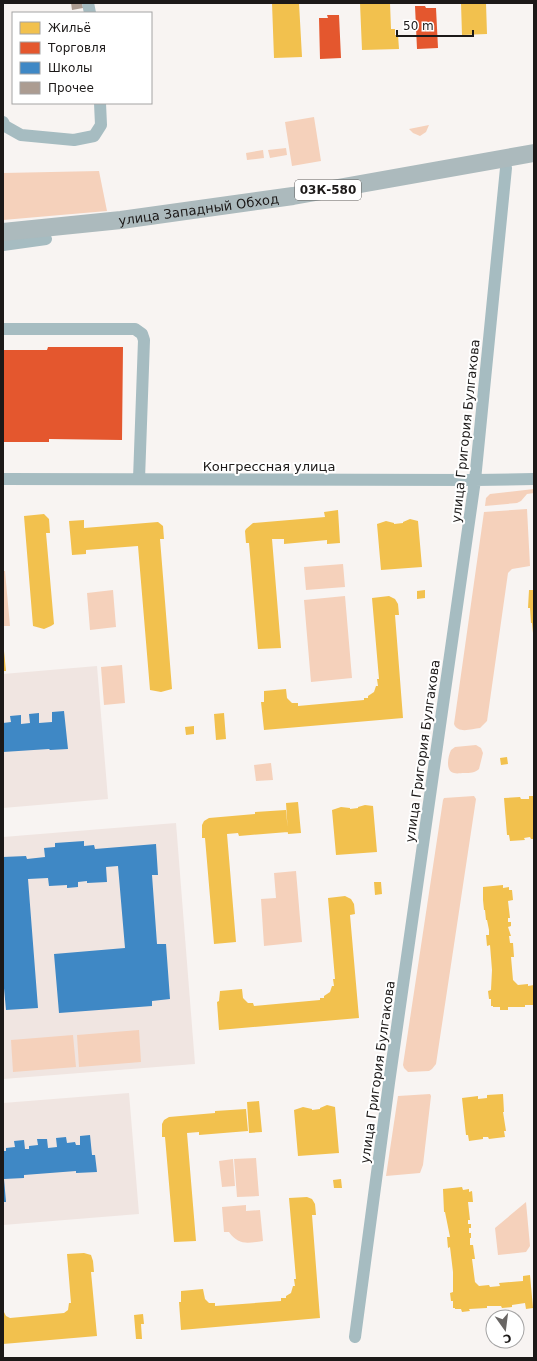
<svg xmlns="http://www.w3.org/2000/svg" width="537" height="1361" font-family="'DejaVu Sans',sans-serif">
<style>
.built{fill:#f0e5e1}
.green{fill:#f5d1bb}
.homes{fill:#f2c14e}
.shops{fill:#e4572e}
.schools{fill:#3f88c5}
.building{fill:#ac9c91}
.lines{fill:none;stroke-linecap:round;stroke-linejoin:round}
.minor{stroke:#a6bcc1;stroke-width:12}
.highway{stroke:#acbabd;stroke-width:18}
.labels{text-anchor:middle;stroke-width:4;stroke-linejoin:round;paint-order:stroke}
.shield{fill:#fff;stroke:#605e5d;stroke-width:1}
.shield-label{font-size:12px;font-weight:bold;fill:#1c1918}
.street-label{font-size:13px;fill:#1c1918;stroke:#fff}
</style>
<rect width="100%" height="100%" fill="#f8f4f2"/>
<path class="built" d="M97 666 108 799 3 808V674Z
M176 823 195 1064 3 1079V837Z
M129 1093 139 1214 3 1225V1103Z"/>
<path class="green" d="M314 117 321 161 292 166 285 122Z
M429 125 426 132 420 136 413 133 409 129Z
M286 148 287 155 270 158 268 150Z
M263 150 264 158 247 160 246 153Z
M99 171 107 211 3 220V173Z
M534 489V493L527 494 521 501 517 503 485 506 486 498 490 494Z
M527 509 530 566 512 569 508 573 487 721 480 728C471 729 458 734 454 724L484 512Z
M343 564 345 587 306 590 304 567Z
M3 571H5L10 626H3Z
M113 590 116 627 90 630 87 593Z
M345 596 352 678 311 682 304 600Z
M122 665 125 703 104 705 101 667Z
M476 745 481 748 483 753 479 769C475 773 470 773 464 773 461 773 457 774 454 773 445 771 448 756 451 750L455 747Z
M271 763 273 780 256 781 254 765Z
M474 796 476 799 436 1064 432 1069 429 1071 408 1072 404 1068 403 1065 443 800 444 798Z
M296 871 302 942 264 946 261 899 276 898 274 873Z
M139 1030 141 1062 79 1067 77 1035Z
M73 1035 76 1067 13 1072 11 1040Z
M430 1094 431 1096 423 1165 420 1173 386 1176 398 1096Z
M256 1158 259 1196 237 1197 234 1159Z
M233 1159 235 1186 222 1187 219 1161Z
M526 1202 530 1246 526 1252 498 1255 495 1228Z
M246 1205V1211L260 1210 263 1241C248 1243 239 1246 229 1232H224L222 1207Z"/>
<path class="homes" d="M272 3H299L302 57 274 58Z
M360 3H390L391 29H395V35H398L399 49 362 50Z
M461 3H486L487 34 462 35Z
M338 510 340 543 327 544V540L284 544V539H272L281 648 258 649 249 543H246L245 531 246 529 253 523 325 517 324 512Z
M44 514 49 519 50 533H46L54 624 51 626 44 629 33 626 24 516Z
M410 519 418 521 422 567 381 570 377 524 386 521 394 523V524L403 523V522Z
M84 520V528L158 522 163 526 164 539H160L172 689 161 692 150 690 138 546 86 550V554L72 555 69 521Z
M425 590V598L417 599V591Z
M529 590H534V633H533L532 623H531L530 608H528Z
M389 596 395 599 398 604 399 615H395L403 718 264 730 261 702H264V691L286 689 287 698 292 703H298V706L364 700V698H368V696L374 692 376 686H378L377 679H379L372 598Z
M3 651H4L6 671H3Z
M224 713 226 739 216 740 214 714Z
M194 726V734L186 735 185 727Z
M507 757 508 764 501 765 500 758Z
M529 796H534V839H531L530 837 524 838 525 840 510 841 509 835H507L504 798 520 797 521 799H529Z
M298 802 301 833 288 834 286 803Z
M365 805 373 806 377 852 336 855 332 810 341 807 350 808V809L358 808V807Z
M286 810 288 832 239 836 238 833 227 834 236 942 214 944 205 838H202V825L204 821 209 818 255 814V812Z
M374 882H381L382 894 375 895Z
M503 885V888L509 887V890H512L513 900 508 901 510 918H508V922H511V926L508 927 511 936H509L510 943H513L514 957H511L513 980 518 985 528 984V986L534 985V1005H525V1007H508V1010H500V1007H493V1006H491V999H489L488 991 491 990 492 970 490 945 487 946 486 935H489V930L487 920H486L485 910H484L483 900V887Z
M345 896 351 899 354 904 355 914 350 915 359 1018 219 1030 217 1002 219 1001 220 991 242 989 243 998 248 1003H253L254 1006 320 1000V998H324V996L330 992 332 986H334L333 979H335L328 898Z
M503 1094 504 1112H503L506 1131H504L505 1137 489 1139 488 1137H483V1139L469 1141 468 1135H466L462 1098 478 1096V1099L487 1098V1095Z
M259 1101 262 1132 249 1133 247 1102Z
M327 1105 335 1107 339 1153 298 1156 294 1110 303 1107 312 1109V1110L320 1109V1108Z
M246 1109 248 1131 199 1135V1132L187 1133 196 1241 174 1242 165 1137H162V1124L164 1120 169 1117 215 1113V1111Z
M341 1179 342 1188H334L333 1180Z
M462 1187 463 1190 469 1189V1192L472 1191 473 1202H468L470 1220H468V1224H471V1228H469V1233H471V1238H470V1245H473L475 1259H472L475 1282 479 1286 489 1285 490 1287 500 1286 499 1283 523 1281V1276L530 1275 533 1308 526 1309 525 1303 512 1305V1307L502 1308 501 1306H487V1308L469 1309 470 1311 462 1312 461 1309H455V1308H453V1301H451L450 1293 453 1292V1272L450 1247 448 1248 447 1237H450L445 1212H444L443 1189Z
M307 1197 312 1199 315 1204 316 1215H312L320 1318 181 1330 179 1302H181V1291L203 1289 205 1299 209 1303H215V1306L281 1301V1298H286V1296L291 1293 293 1286H295L294 1279H296L289 1198Z
M84 1253 91 1255 93 1261 94 1272H91L97 1336 3 1344V1310L6 1316 10 1318 64 1313 68 1310 69 1303H71L67 1254Z
M143 1314 144 1324H141L142 1339H136L134 1315Z"/>
<path class="shops" d="M415 6H425L426 8H436L438 48 417 49Z
M327 15H339L341 58 320 59 319 18H328Z
M48 347H123L122 440 49 439V442H3V350H47Z"/>
<path class="schools" d="M64 711 68 749 50 750 49 749 3 752V723L11 722 10 716 21 715V724L30 723 29 714 39 713V723L52 722V712Z
M84 841V846L94 845 95 849 156 844 158 875H152L157 944H166L170 999 152 1001V1006L59 1013 54 954 125 948 118 866 106 867 107 882 87 883V881L78 882V887L67 888V885L49 886 48 878 28 879 38 1008 6 1010 3 977V857L26 856 27 859 45 857 44 848 55 847V843Z
M90 1135 92 1155H95L97 1172 76 1173V1171L24 1175V1178L4 1179 6 1202H3V1151H6V1148L15 1147 14 1141 24 1140 25 1149H29V1146L38 1145 37 1139H47L48 1148 57 1147 56 1138 66 1137 67 1143 75 1142 76 1145H80V1136Z"/>
<path class="building" d="M71 3H82L83 8 72 10Z"/>
<g class="lines">
<path class="minor" d="M88 3 90 13
M3 122 5 126 21 135 74 140 94 136 101 125 100 103
M3 245 46 239
M3 329H135L142 334 144 340 139 479
M3 479 475 480 534 479
M355 1337 389 1083 475 480 506 168"/>
<path class="highway" id="s1" d="M3 232 121 220 293 196 534 153"/>
</g>
<g class="labels">
<rect class="shield" x="295" y="180" width="66" height="20" rx="3"/>
<g class="shield-label">
<text x="328" y="194">03К-580</text>
</g>
<g class="street-label">
<text dy="5" stroke="none"><textPath href="#s1" startOffset="197">улица Западный Обход</textPath></text>
<text transform="translate(465 431) rotate(-84)" y="5">улица Григория Булгакова</text>
<text x="269" y="471">Конгрессная улица</text>
<text transform="translate(422 751) rotate(-82)" y="5">улица Григория Булгакова</text>
<text transform="translate(377 1072) rotate(-82)" y="5">улица Григория Булгакова</text>
</g>
</g>
<rect width="537" height="1361" fill="none" stroke="#1c1918" stroke-width="8"/>
<rect x="12" y="12" width="140" height="92" fill="#ffffff" stroke="#a4a3a3"/>
<rect x="20" y="22" width="20" height="12" fill="#f2c14e" stroke="#a4a3a3"/>
<text x="48" y="32" font-size="12" fill="#1c1918">Жильё</text>
<rect x="20" y="42" width="20" height="12" fill="#e4572e" stroke="#a4a3a3"/>
<text x="48" y="52" font-size="12" fill="#1c1918">Торговля</text>
<rect x="20" y="62" width="20" height="12" fill="#3f88c5" stroke="#a4a3a3"/>
<text x="48" y="72" font-size="12" fill="#1c1918">Школы</text>
<rect x="20" y="82" width="20" height="12" fill="#ac9c91" stroke="#a4a3a3"/>
<text x="48" y="92" font-size="12" fill="#1c1918">Прочее</text>
<g transform="translate(505 1329) rotate(166)"><circle r="19" fill="#ffffff" stroke="#a4a3a3"/>
<path d="M0-3L7 15L0 10L-7 15Z" fill="#696664"/>
<text y="-6" font-size="11" font-weight="bold" text-anchor="middle" fill="#1c1918">С</text>
</g>
<path d="M397 30v6h76v-6" fill="none" stroke="#1c1918" stroke-width="2"/>
<text x="403" y="30" font-size="12" fill="#1c1918" stroke="#ffffff" stroke-width="3" paint-order="stroke">50 m</text>
</svg>
